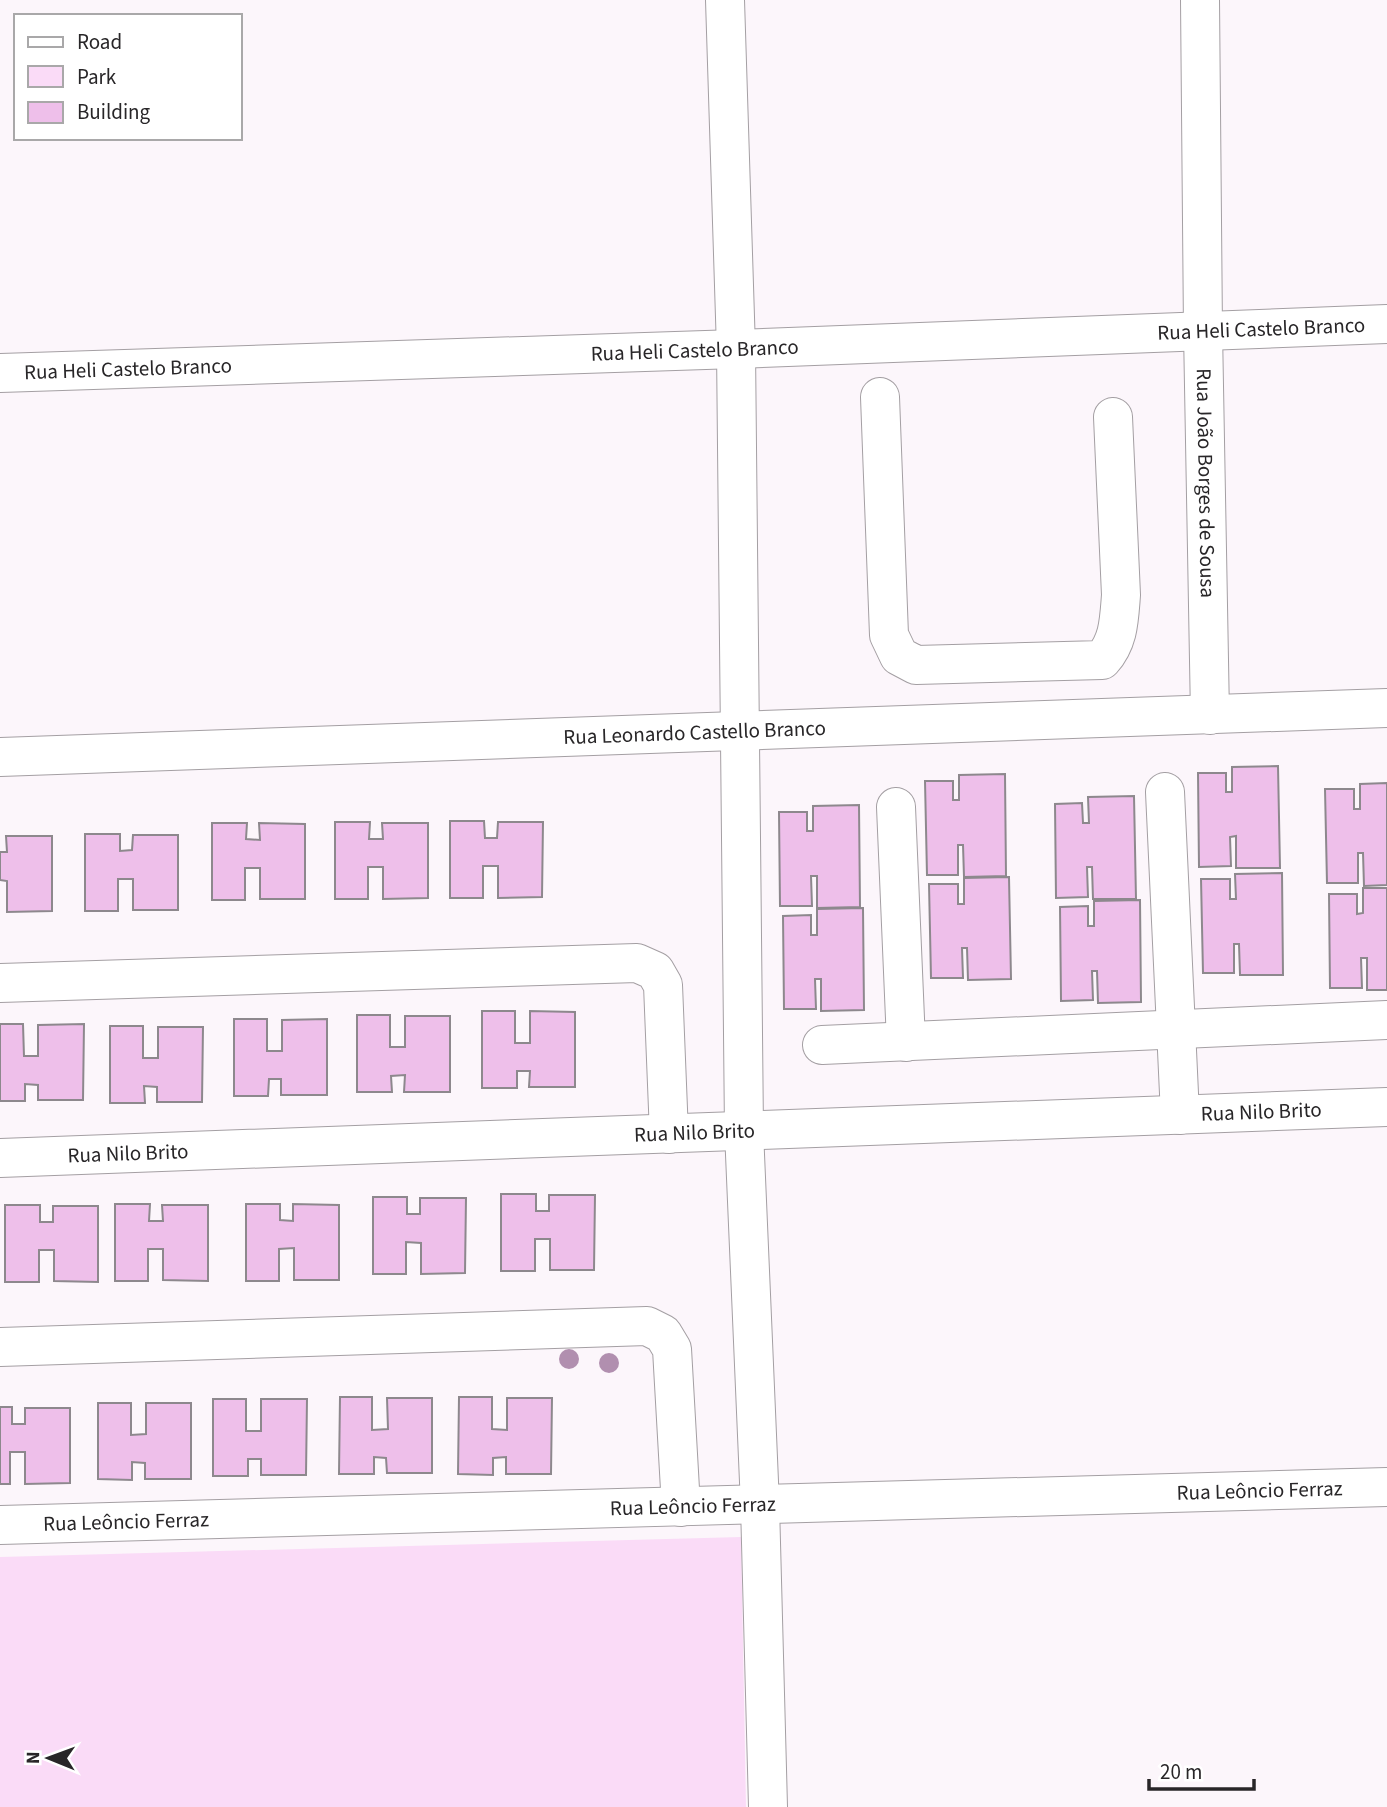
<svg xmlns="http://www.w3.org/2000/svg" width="1387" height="1807" font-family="'Source Sans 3',sans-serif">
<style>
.green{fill:#fadbf7}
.building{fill:#eebfea;stroke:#8d888d;stroke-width:2}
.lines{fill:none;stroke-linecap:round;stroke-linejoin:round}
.street-casing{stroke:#a49fa3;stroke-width:40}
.street{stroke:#fff;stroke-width:38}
.tree{fill:#b18faf}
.labels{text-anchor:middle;stroke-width:7;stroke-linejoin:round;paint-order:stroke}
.street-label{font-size:21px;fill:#282628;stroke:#fff}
</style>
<rect width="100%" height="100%" fill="#fcf6fb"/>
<path class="green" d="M741 1537 746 1807H0V1557Z"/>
<path class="building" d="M1278 766 1280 868H1236V836L1230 837 1231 866 1199 867 1198 773H1226V792H1232V767Z
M1005 774 1006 876 964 877 963 845H958V875H927L925 781H953V800H959V775Z
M1387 783V885L1364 886 1363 853H1358V883H1327L1325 789H1354V809H1360V784Z
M1134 796 1136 899H1093L1092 867H1087L1088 897 1056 898 1055 804 1082 803 1083 823H1089L1088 797Z
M859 805 860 907 817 908V876H811L812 906H780L779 812H807V831H813V806Z
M450 821H484L485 838H497L498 822H543L542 897 498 898V866H483V898H450Z
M335 822H370L369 839H383L382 823H428V898L383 899V867H368V899H335Z
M212 823H247L246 839 260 840 259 823 305 824V899H260V868H245V900H212Z
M85 834H120V851L132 850 133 835H178V910H133V879H118V911H85Z
M6 836H52V911L7 912V881L0 880V852H7Z
M1282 873 1283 975H1240L1239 944H1234V973H1203L1201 879H1230V899H1236L1235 874Z
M1009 877 1011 979 968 980 967 948H962L963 978H931L929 884H958V904H964V878Z
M1363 888H1387V990H1367V958H1361L1362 988H1330L1329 894H1357V914L1363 913Z
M1140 900 1141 1002 1098 1003 1097 971H1092L1093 1000 1061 1001 1060 907 1088 906V926H1094V901Z
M863 908 864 1010 821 1011V979H815L816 1009H784L783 916 811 915V935H817V909Z
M482 1011H515V1043H530V1011L575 1012V1087H529L530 1071H517V1088H482Z
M357 1015H390V1047H405V1016H450V1092H404L405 1075 391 1076 392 1092H357Z
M234 1019H267V1051H282V1020L327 1019V1095H281V1079H269L268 1096H234Z
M0 1024H23L24 1056H38V1025L84 1024 83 1100H38V1085L25 1084V1101H0Z
M110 1026H143V1058H158V1027H203L202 1102H157V1087L144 1086 145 1103H110Z
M501 1194H536V1211H549V1195H595L594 1270H550V1239H535V1271H501Z
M373 1197H407V1214H420V1198H466L465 1273 421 1274V1243L406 1242V1274H373Z
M115 1204H150L149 1221H163L162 1205H208V1281L163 1280V1249H148V1281H115Z
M246 1204H280V1220L293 1221V1204L339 1205V1280H294V1248L279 1249V1281H246Z
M5 1205H40V1222H53V1206H98V1282L54 1281V1250H39V1282H5Z
M340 1397H372V1430L388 1429 387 1398H432V1473H387L386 1458 374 1457V1474H339Z
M459 1397H492V1429L507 1430V1398H552L551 1474H506V1457L493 1458V1475L458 1474Z
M213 1399H246V1431H261V1399H307L306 1475H261V1459H248V1476H213Z
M98 1403H131V1435L146 1434V1403H191V1479H145V1463L132 1462V1480L98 1479Z
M0 1407H12V1424H25V1408H70V1483L25 1484V1452H10V1484H0Z"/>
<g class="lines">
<g class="street-casing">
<g id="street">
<path d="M725 0 736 349 744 1131 760 1505 768 1807"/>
<path id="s1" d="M1200 0 1203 331 1210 715"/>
<path id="s2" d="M0 373 736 349 1387 324"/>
<path d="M880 397 889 635 899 656 916 665 1102 660C1119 641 1119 620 1121 595L1113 417"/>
<path id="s3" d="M0 757 1387 708"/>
<path d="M1165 792 1180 1115"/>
<path d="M896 807 906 1042"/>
<path d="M0 983 637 963 655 971 663 985 669 1134"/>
<path d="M822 1045 1387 1020"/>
<path id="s4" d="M0 1158 1387 1107"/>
<path d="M0 1347 647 1326 663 1334 672 1349 681 1507"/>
<path id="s5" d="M0 1525 1387 1487"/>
</g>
</g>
<use href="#street" class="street"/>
</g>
<g class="tree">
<circle cx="569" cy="1359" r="10"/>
<circle cx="609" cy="1363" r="10"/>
</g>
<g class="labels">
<g class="street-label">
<text dy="7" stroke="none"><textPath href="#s2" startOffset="1262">Rua Heli Castelo Branco</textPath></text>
<text dy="7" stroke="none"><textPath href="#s2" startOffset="695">Rua Heli Castelo Branco</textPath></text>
<text dy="7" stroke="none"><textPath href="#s2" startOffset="128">Rua Heli Castelo Branco</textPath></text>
<text dy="7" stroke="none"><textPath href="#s1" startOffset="483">Rua João Borges de Sousa</textPath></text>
<text dy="7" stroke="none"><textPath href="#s3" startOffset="695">Rua Leonardo Castello Branco</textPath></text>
<text dy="7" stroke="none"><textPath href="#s4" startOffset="1262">Rua Nilo Brito</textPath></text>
<text dy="7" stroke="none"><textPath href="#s4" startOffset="695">Rua Nilo Brito</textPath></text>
<text dy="7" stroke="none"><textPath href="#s4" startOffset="128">Rua Nilo Brito</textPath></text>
<text dy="7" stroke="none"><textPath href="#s5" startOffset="1260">Rua Leôncio Ferraz</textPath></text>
<text dy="7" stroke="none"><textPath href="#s5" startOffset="693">Rua Leôncio Ferraz</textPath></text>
<text dy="7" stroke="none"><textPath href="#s5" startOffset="126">Rua Leôncio Ferraz</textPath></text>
</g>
</g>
<rect x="14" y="14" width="228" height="126" fill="#ffffff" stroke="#a9a8a9" stroke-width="2"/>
<rect x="28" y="37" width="35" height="10" fill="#ffffff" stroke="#a9a8a9" stroke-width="2"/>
<text x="77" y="49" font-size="21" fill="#282628">Road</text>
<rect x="28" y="66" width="35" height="21" fill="#fadbf7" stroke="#a9a8a9" stroke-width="2"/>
<text x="77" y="84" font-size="21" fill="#282628">Park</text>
<rect x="28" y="102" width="35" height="21" fill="#eebfea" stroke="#a9a8a9" stroke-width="2"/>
<text x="77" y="119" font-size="21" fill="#282628">Building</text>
<g transform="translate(49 1758) rotate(271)" stroke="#ffffff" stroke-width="5" paint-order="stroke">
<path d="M0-5L12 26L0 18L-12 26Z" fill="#282628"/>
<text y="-10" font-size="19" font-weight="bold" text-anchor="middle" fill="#282628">N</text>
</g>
<path d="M1149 1779v10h105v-10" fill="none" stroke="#282628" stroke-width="3.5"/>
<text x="1160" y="1779" font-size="21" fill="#282628" stroke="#ffffff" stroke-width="5" paint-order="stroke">20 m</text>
</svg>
